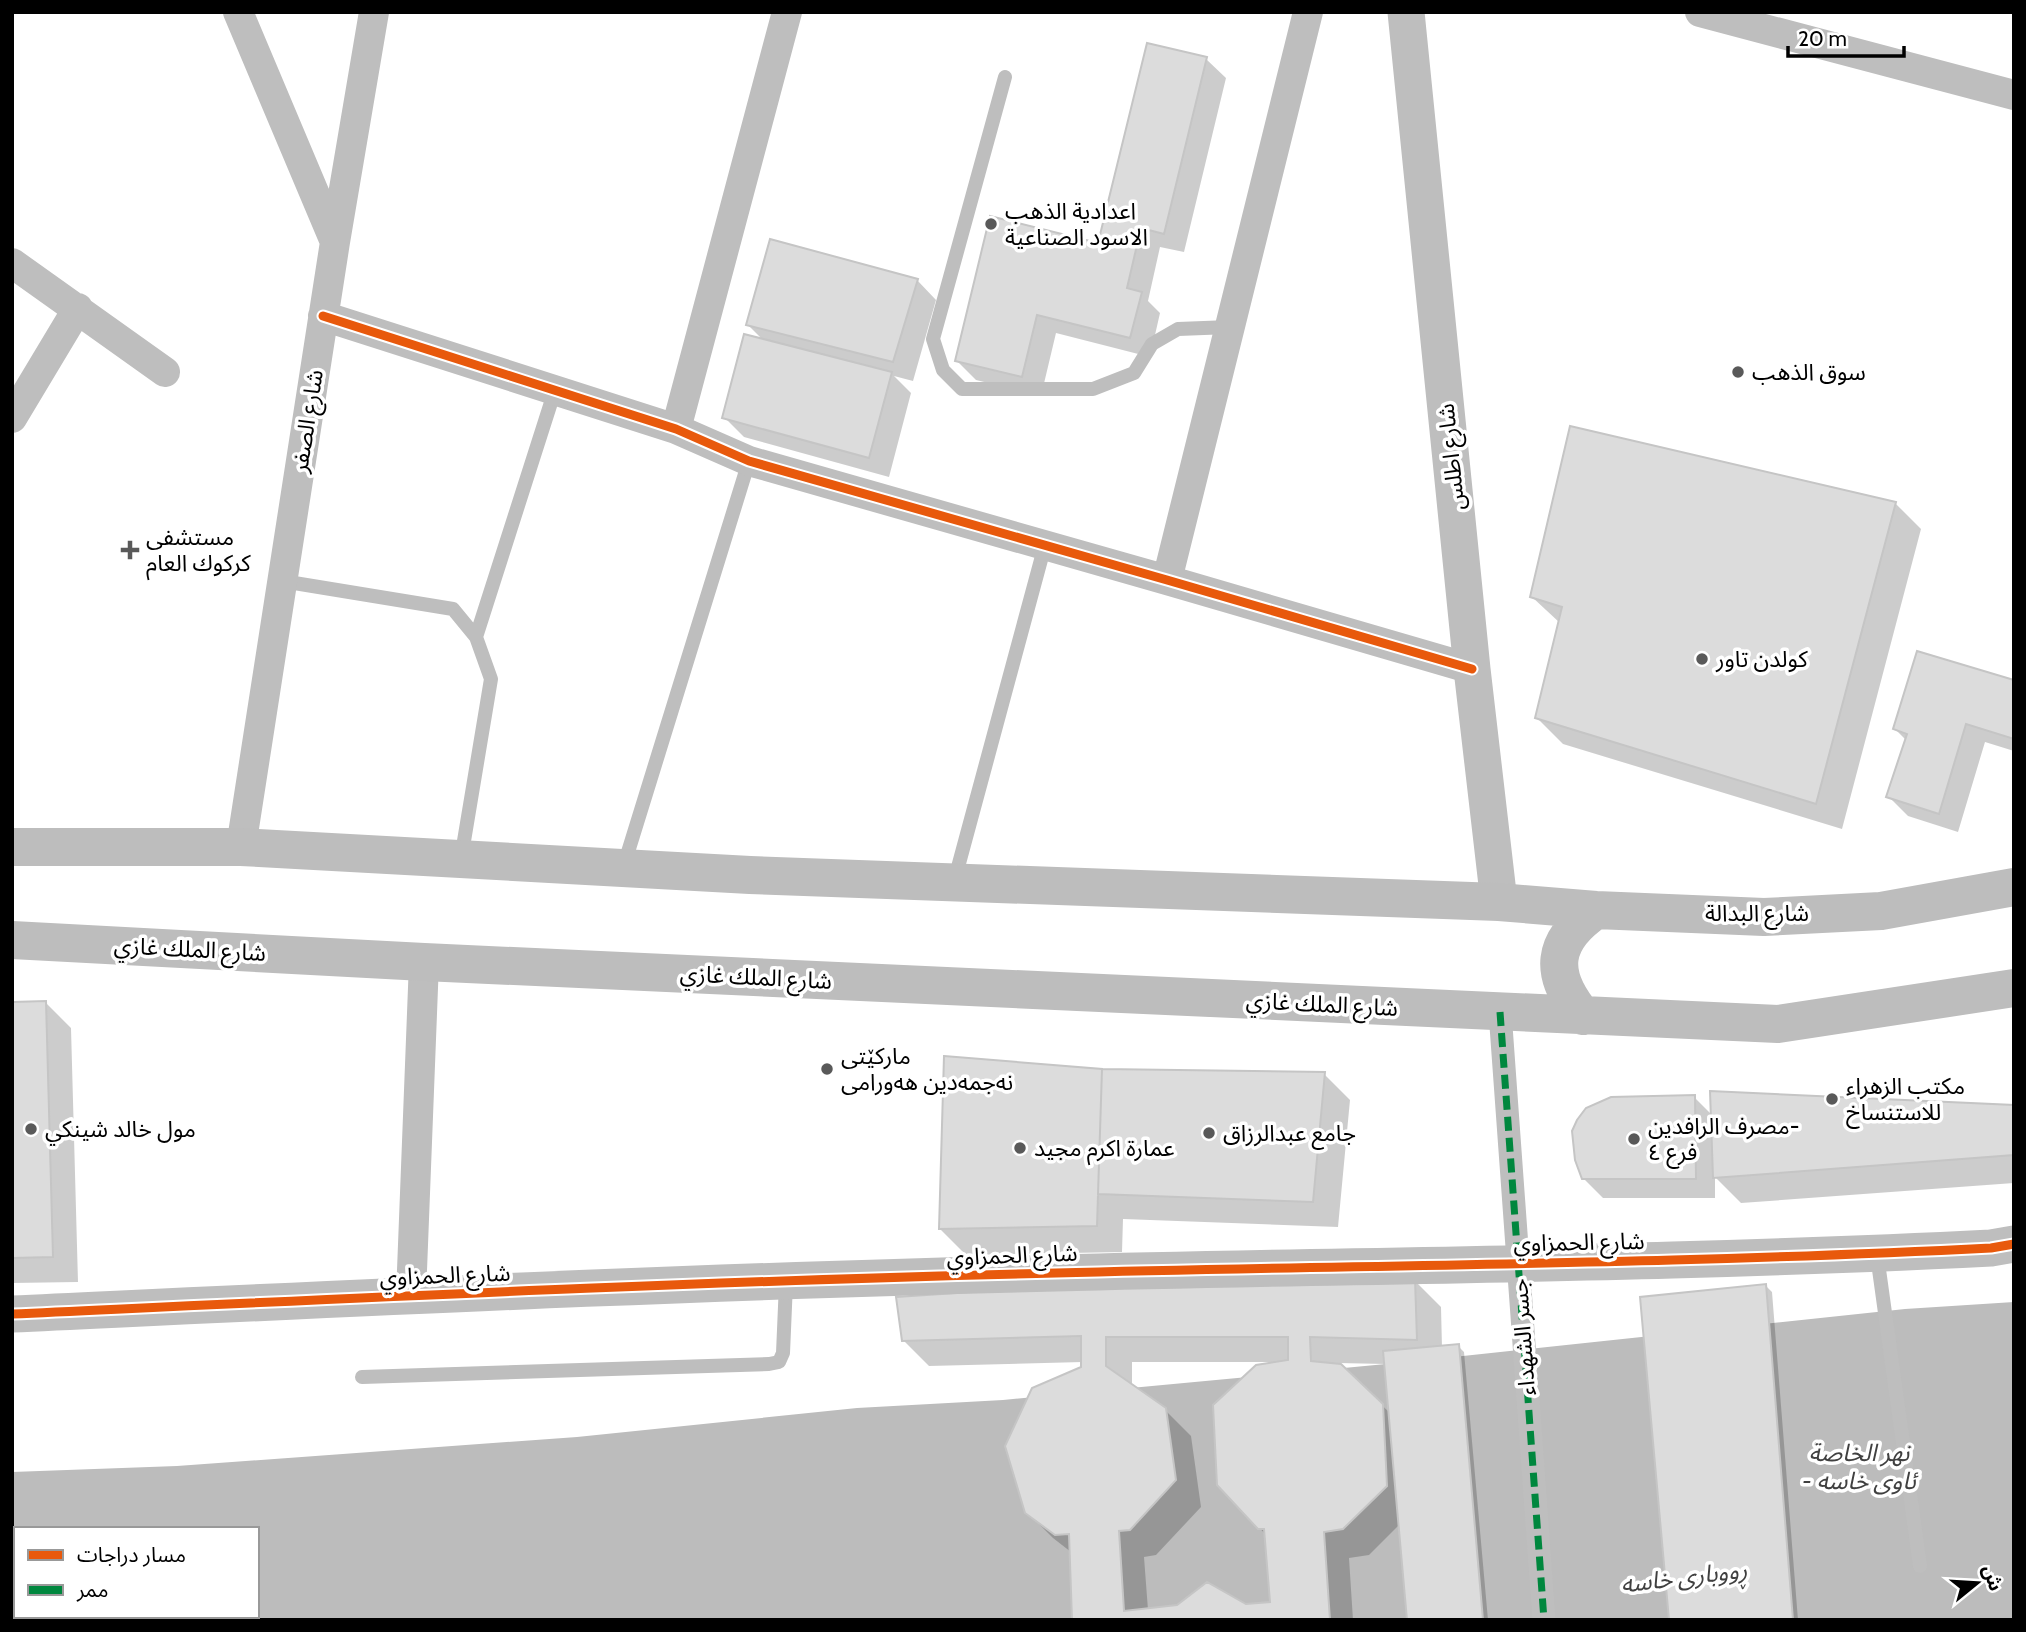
<svg xmlns="http://www.w3.org/2000/svg" width="2026" height="1632" font-family="Cabin,'Noto Sans Arabic',sans-serif">
<style>
.water{fill:#bcbcbc;fill-rule:evenodd}
.shadow{fill:#0003;fill-rule:evenodd}
.building{fill:#dcdcdc;stroke:#c5c5c5;stroke-width:2;fill-rule:evenodd}
.lines{fill:none;stroke-linecap:round;stroke-linejoin:round}
.service{stroke:#bebebe;stroke-width:14}
.pedestrian{stroke:#bebebe;stroke-width:23}
.minor{stroke:#bebebe;stroke-width:30}
.tertiary{stroke:#bebebe;stroke-width:37}
.primary{stroke:#bdbdbd;stroke-width:38}
.quiet{stroke:#00873e;stroke-width:7;stroke-dasharray:14 7;stroke-linecap:butt}
.cycleway-casing{stroke:#fff;stroke-width:13}
.cycleway{stroke:#e8590c;stroke-width:9}
.poi-dot{fill:#595959;stroke:#fff;stroke-width:2.5}
.labels{text-anchor:middle;stroke-width:7;stroke-linejoin:round;paint-order:stroke}
.poi-label{font-size:23px;fill:#000;stroke:#fff;text-anchor:start}
.street-label{font-size:23px;fill:#000;stroke:#fff}
.water-label{font-size:24px;font-style:italic;fill:#404040;stroke:#fff}
</style>
<rect width="100%" height="100%" fill="#fff"/>
<path class="water" d="M2014 1302V1620H12V1472L177 1466 577 1437 857 1408 1003 1400 1407 1362 1905 1309ZM16 1529H257V1616H16Z"/>
<path class="shadow" d="M1206 59 1226 78 1184 252 1160 247 1148 301 1160 313 1150 357 1056 333 1041 396 976 380 956 360 1099 245Z
M917 280 936 300 913 381 894 376 911 393 889 477 744 437 724 417 764 341 748 325Z
M1895 503 1921 529 1842 829 1563 744 1537 718 1560 623 1532 597Z
M2014 682V751L1985 742 1958 832 1908 816 1888 796 1906 740 1895 729Z
M45 1002 71 1028 78 1282 12 1283V1003Z
M1102 1070 1324 1074 1350 1100 1338 1227 1123 1219 1122 1252 966 1255 940 1229Z
M1694 1097 1713 1116 2014 1107V1183L1741 1203 1715 1177V1198H1603L1583 1178Z
M1415 1281 1441 1307 1442 1348 1458 1346 1464 1352 1488 1620H1408L1400 1524 1369 1555 1349 1558 1353 1620H1073L1071 1552 1053 1538 1027 1512 1083 1368V1362L929 1366 903 1340ZM1132 1362H1273L1219 1484 1266 1535 1272 1603 1148 1610 1144 1557 1156 1555 1201 1507 1191 1436 1165 1410 1132 1386ZM1337 1363 1386 1364 1390 1413Z
M1766 1286 1772 1292 1798 1620H1671Z"/>
<path class="building" d="M1147 43 1207 57 1164 234 1141 228 1127 288 1142 292 1130 338 1037 315 1022 377 955 361 990 216 1098 243Z
M770 239 918 279 893 362 746 325Z
M744 334 892 372 869 458 722 418Z
M1570 426 1896 502 1816 804 1535 718 1562 607 1530 597Z
M1917 651 2014 680V739L1966 724 1939 814 1886 797 1907 734 1893 729Z
M46 1001 53 1257 12 1258V1002Z
M944 1056 1102 1069 1097 1226 939 1229Z
M1102 1069 1325 1072 1313 1202 1098 1194Z
M1710 1091 2014 1105V1155L1713 1178Z
M1695 1095 1696 1179H1582L1575 1160 1572 1131 1577 1120 1586 1108 1611 1097Z
M1415 1279 1417 1340 1310 1337 1311 1361 1341 1364 1383 1404 1387 1486 1343 1529 1324 1532 1330 1620H1072L1069 1534 1055 1535 1025 1513 1005 1446 1032 1388 1081 1367V1336L902 1341 896 1297 1077 1285ZM1106 1337H1288V1360L1256 1365 1213 1405 1217 1485 1258 1529H1264L1270 1602 1246 1604 1207 1582 1177 1605 1124 1611 1119 1531 1130 1530 1176 1480 1166 1408 1106 1366Z
M1766 1284 1793 1620H1669L1640 1297Z
M1459 1344 1483 1620H1407L1383 1351Z"/>
<g class="lines">
<path class="service" d="M1005 77 933 339 943 370 962 389H1093L1134 373 1152 344 1178 329 1230 327
M282 581 453 609 476 637 491 679 461 859
M476 637 555 390
M624 865 749 461
M954 882 1045 545
M1877 1255 1920 1566
M362 1377 769 1364 779 1362 783 1353 786 1283"/>
<path class="pedestrian" d="M1500 1012 1544 1620"/>
<path class="minor" d="M238 12 335 242 241 847
M1700 12 2014 95
M335 242 374 12
M12 263 165 372
M323 316 676 429 749 461 1167 580 1472 669
M12 418 78 308
M676 429 787 12
M1167 580 1308 12
M411 1296 424 962"/>
<path class="tertiary" d="M1406 12 1472 669 1499 902
M12 1314C360 1298 708 1281 1056 1273 1368 1265 1680 1264 1991 1248L2014 1244"/>
<path class="primary" d="M12 847H241L750 875 1499 902 1596 910 1764 917 1881 911 2014 887
M12 940 424 962 1778 1024 2014 988
M1583 1016C1548 974 1551 941 1596 910"/>
<path class="quiet" d="M1500 1012 1544 1620"/>
<g class="cycleway-casing">
<path id="cycleway" d="M323 316 676 429 749 461 1167 580 1472 669
M12 1314C360 1298 708 1281 1056 1273 1368 1265 1680 1264 1991 1248L2014 1244"/>
</g>
<use href="#cycleway" class="cycleway"/>
</g>
<g class="poi-dot">
<circle cx="991" cy="224" r="7"/>
<circle cx="1738" cy="372" r="7"/>
<path d="M126.5 539.5h7v7h7v7h-7v7h-7v-7h-7v-7h7z"/>
<circle cx="1702" cy="659" r="7"/>
<circle cx="827" cy="1069" r="7"/>
<circle cx="1832" cy="1099" r="7"/>
<circle cx="31" cy="1129" r="7"/>
<circle cx="1209" cy="1133" r="7"/>
<circle cx="1634" cy="1139" r="7"/>
<circle cx="1020" cy="1148" r="7"/>
</g>
<g class="labels">
<g class="poi-label">
<text x="1005" y="219">اعدادية الذهب<tspan x="1005" dy="26">الاسود الصناعية</tspan></text>
<text x="1752" y="380">سوق الذهب</text>
<text x="146" y="545">مستشفى<tspan x="146" dy="26">كركوك العام</tspan></text>
<text x="1716" y="667">کولدن تاور</text>
<text x="841" y="1064">مارکێتی<tspan x="841" dy="26">نەجمەدین هەورامی</tspan></text>
<text x="1846" y="1094">مكتب الزهراء<tspan x="1846" dy="26">للاستنساخ</tspan></text>
<text x="1648" y="1134">مصرف الرافدين-<tspan x="1648" dy="26">فرع ٤</tspan></text>
<text x="45" y="1137">مول خالد شينكي</text>
<text x="1223" y="1141">جامع عبدالرزاق</text>
<text x="1034" y="1156">عمارة اكرم مجيد</text>
</g>
<g class="street-label">
<text transform="translate(307 421) rotate(-81)" y="8">شارع الصفر</text>
<text transform="translate(1451 457) rotate(-96)" y="8">شارع اطلس</text>
<text x="1757" y="921">شارع البدالة</text>
<text transform="translate(190 949) rotate(3)" y="8">شارع الملك غازي</text>
<text transform="translate(756 977) rotate(3)" y="8">شارع الملك غازي</text>
<text transform="translate(1322 1004) rotate(3)" y="8">شارع الملك غازي</text>
<text transform="translate(1579 1242) rotate(-1)" y="8">شارع الحمزاوي</text>
<text transform="translate(1012 1255) rotate(-2)" y="8">شارع الحمزاوي</text>
<text transform="translate(445 1275) rotate(-2)" y="8">شارع الحمزاوي</text>
<text transform="translate(1523 1337) rotate(-94)" y="8">جسر الشهداء</text>
</g>
<g class="water-label">
<text x="1859" y="1461">نهر الخاصة<tspan x="1859" dy="28">- ئاوی خاسە</tspan></text>
<text transform="translate(1684 1577) rotate(-7)" y="8">ڕووباری خاسە</text>
</g>
</g>
<rect width="2026" height="1632" fill="none" stroke="#000000" stroke-width="28"/>
<rect x="14" y="1527" width="245" height="91" fill="#ffffff" stroke="#999999" stroke-width="2"/>
<rect x="28" y="1550" width="35" height="10" fill="#e8590c" stroke="#999999" stroke-width="2"/>
<text x="77" y="1562" font-size="21" fill="#000000">مسار دراجات</text>
<rect x="28" y="1585" width="35" height="10" fill="#00873e" stroke="#999999" stroke-width="2"/>
<text x="77" y="1597" font-size="21" fill="#000000">ممر</text>
<g transform="translate(1977 1583) rotate(72)" stroke="#ffffff" stroke-width="5" paint-order="stroke">
<path d="M0-5L12 26L0 18L-12 26Z" fill="#000000"/>
<text y="-10" font-size="19" font-weight="bold" text-anchor="middle" fill="#000000">ش</text>
</g>
<path d="M1788 46v10h116v-10" fill="none" stroke="#000000" stroke-width="3.5"/>
<text x="1798" y="46" font-size="21" fill="#000000" stroke="#ffffff" stroke-width="5" paint-order="stroke">20 m</text>
</svg>
